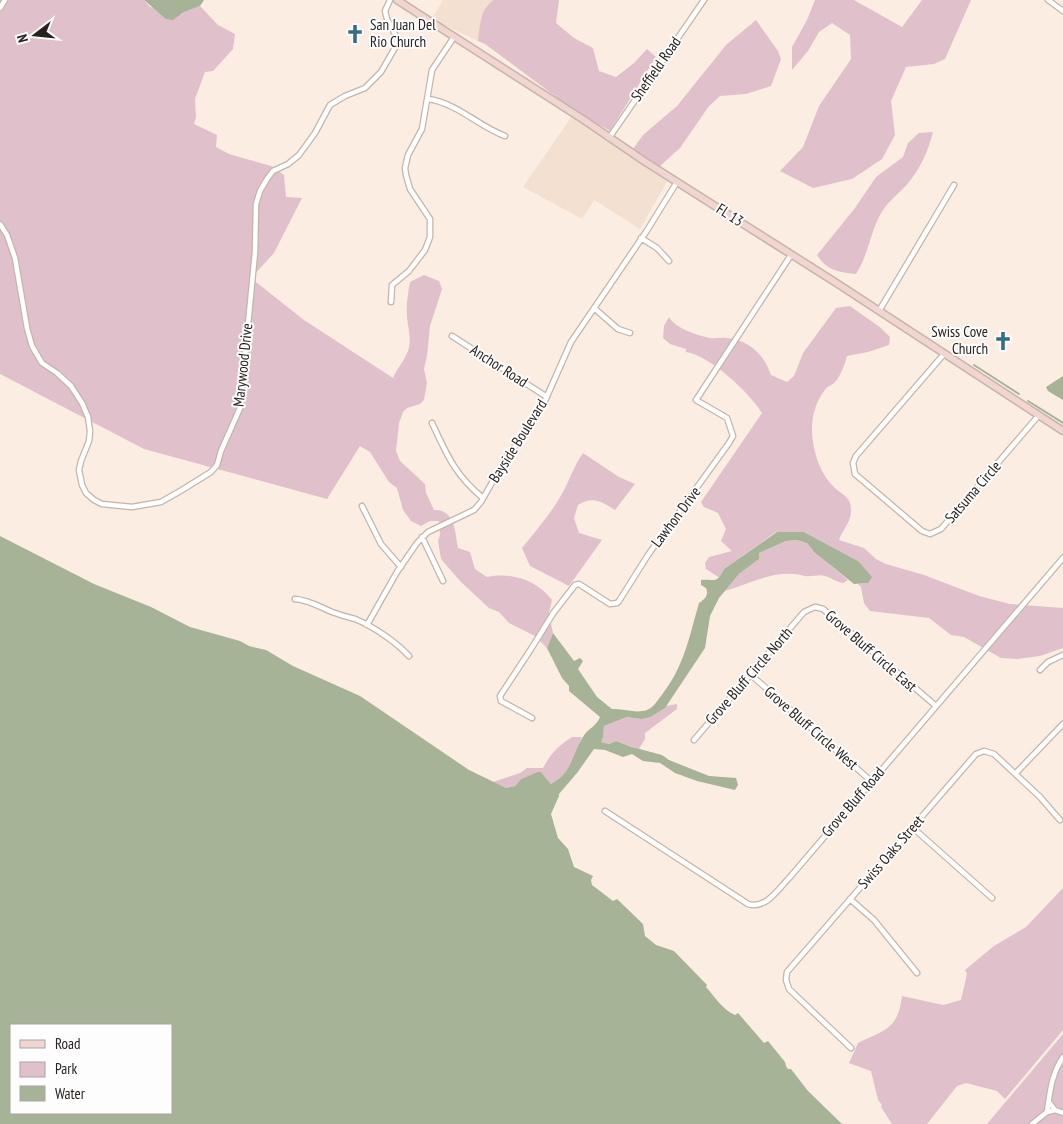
<svg xmlns="http://www.w3.org/2000/svg" width="1063" height="1124" font-family="'PT Sans Narrow',sans-serif">
<style>
.built{fill:#f4e0d0}
.green{fill:#e0c1cb}
.water{fill:#a6b397;fill-rule:evenodd}
.lines{fill:none;stroke-linecap:round;stroke-linejoin:round}
.stream{stroke:#a6b397;stroke-width:2}
.street-casing{stroke:#c3b5aa;stroke-width:7}
.secondary-casing{stroke:#c3b5aa;stroke-width:9}
.street{stroke:#fff;stroke-width:4.5}
.secondary{stroke:#f2d5d1;stroke-width:6}
.labels{text-anchor:middle;stroke-width:4;stroke-linejoin:round;paint-order:stroke}
.poi-label{font-size:15px;fill:#27221e;stroke:#fdfdfd;text-anchor:start}
.street-label{font-size:15px;fill:#27221e;stroke:#fdfdfd}
</style>
<rect width="100%" height="100%" fill="#fbede1"/>
<path class="built" d="M443 0H494L488 4 481 20 478 41 432 19Z
M572 116 668 180 640 229 594 200 582 219 523 187Z"/>
<path class="green" d="M0 0H144L150 7 181 15 184 12 200 6 218 25 235 34 233 49 213 71 205 72 195 99 196 117 194 124 217 135 216 147 229 154 271 166 284 175 286 197 302 198 274 253 251 278 304 320 393 378C397 369 405 359 408 351 412 339 408 329 407 317 406 305 408 293 410 282L424 275 439 281 442 289 430 326 427 356 424 369 427 383 424 400 420 404 407 408 403 412 399 423 396 451 400 461 425 484 426 493 434 510C455 509 455 532 458 548L470 552 475 569 487 577C512 572 536 580 552 600L549 613 553 633 547 648 535 636 509 623 499 612 489 608 461 582 441 559 438 541 440 535 439 521H430L421 526 411 521 403 510 397 488 389 482 370 452 360 446 327 499 144 449 0 374Z
M494 0H559L556 23 574 38 593 48 599 71 616 77 634 63 647 49 656 57 610 131 575 111 485 44 478 41C480 26 480 8 494 0Z
M815 0H854L902 27 922 0H971L945 59 934 64 906 67 891 101 895 135 882 159 852 179 813 188 780 171 803 147 819 106 851 59 850 35 832 23 819 32 808 51 792 70V47L807 20Z
M756 20 778 51 781 59 771 86 746 94 720 96 709 106 680 148 659 167 633 149 643 135 677 106 726 45Z
M933 132C929 148 922 165 912 178 904 190 891 198 883 210 871 228 869 254 856 274 839 272 827 271 817 255L855 208 876 177 903 157 908 143 919 133Z
M850 306 881 328 890 337 889 345 868 352 847 356C845 364 840 378 834 383 831 386 827 386 825 390 816 401 812 415 812 429 812 448 819 472 833 486 840 494 851 496 851 509 852 521 843 529 839 540L864 548 876 559 886 564 924 575 979 596 1010 604 1063 608V648L1040 656 1017 659 1001 658 964 637 951 635 929 618 870 611 864 603 861 587 858 584 868 583 858 561 804 532H776L724 569 720 578 706 569 705 563 709 557 732 551 721 541 726 529 718 513 704 507 701 502 762 413C750 393 709 355 686 352V349L670 344 663 338 664 326 669 317C676 329 697 335 710 338 715 339 721 337 726 338 749 340 764 354 771 375L787 382 794 376 803 353 836 308Z
M583 453 619 477 635 484 615 510C601 501 593 496 578 505L574 518 579 533 602 540 569 586 530 566 522 548C538 528 556 508 567 484 572 473 576 463 583 453Z
M797 540 807 543 815 553 848 580 843 583C836 582 832 578 825 576 819 574 812 577 805 576 776 568 753 583 725 591L739 574 759 559V553L786 541Z
M677 704V709L645 733V739L639 749 616 741 609 744 600 742 603 737 604 726 627 717 641 719 666 706Z
M572 737H582C574 757 571 773 551 784L541 772 521 779 515 786 506 788 493 782 520 773 527 768H543C551 753 558 746 572 737Z
M1063 888V1030L1005 1099 997 1091 966 1083 957 1086 927 1124H892L881 1107 882 1105 878 1100 871 1071 849 1063 858 1043C884 1030 898 1030 902 996L943 1005 961 1000 967 974 965 970 994 946 1026 927Z
M1063 1034V1124H987Z"/>
<path class="water" d="M144 0H204L200 6 184 12 173 20 166 19Z
M1063 376V400L1048 391 1046 387Z
M777 532H804L858 561 872 577 868 583 854 584 815 553 807 543 797 540 786 541 759 553V559L739 574 719 598 710 616 705 648 665 708 650 717 641 719 627 717 604 726 603 737 601 742 609 744 616 741 632 747 662 755 669 760 709 776 736 778 738 785 735 790 697 781 675 773 660 763 643 761 632 754 623 757 605 750 594 749 577 773 559 794V796L551 814 558 838 568 849 574 867 591 875 593 876 591 880 592 885 613 901 617 899 643 924 645 936 656 945 674 951 707 985 706 987C715 997 723 1010 735 1015L738 1013 764 1043 768 1041 785 1062 786 1066 788 1069H791L808 1091 842 1124H0V536L94 584 151 607 190 627 240 641 249 646 266 650 293 666 360 696 469 770 500 785 506 788 515 786 521 779 538 772H541L551 784C573 772 571 756 583 737 587 729 597 726 600 717L569 691V686L562 678 547 648 553 633 574 661 580 658 583 661 578 669 597 697 612 709C624 708 635 714 647 710 654 707 656 702 661 696 684 667 689 638 699 603 705 599 709 595 706 588L701 585V580C715 579 717 584 724 569ZM11 1025H171V1113H11Z"/>
<g class="lines">
<path class="stream" d="M974 365 1019 394
M1028 401 1063 423"/>
<g class="street-casing">
<path id="street" d="M1048 0 1063 11
M0 8 5 0
M428 99C457 103 478 126 505 136
M609 138 704 0
M0 224 7 235 15 258 27 328 32 346 42 363 57 373 71 386 82 403 88 417 90 431 89 441 81 461 79 470 82 485 86 493 94 500 102 504 132 507 161 502 182 490 211 472 217 465 221 451 240 408 255 252 256 204 260 191 267 179 273 171 288 164 299 155 315 133 330 105 345 96 365 88 381 72 396 46 397 38 387 19 385 11 390 0
M641 238 657 248 669 261
M391 302 392 285 409 271 425 250 430 237V219L410 189 406 175 405 168 408 155 422 129 432 70 454 37
M594 308 618 329 630 333
M879 311 954 185
M452 336 547 397
M944 354 856 456 853 463 855 474 922 531 930 534 941 529 1039 415
M432 423C447 455 455 475 483 498
M362 506 381 544 401 567
M422 537 443 581
M295 599C309 600 320 607 332 612 340 615 347 617 355 619 373 626 396 642 409 656
M367 625 397 572 417 543 428 532 474 510 481 502 507 456 523 436 544 403 571 342 646 232 677 182
M1040 670 1048 662 1063 655
M750 674 871 781
M532 718 501 701 500 696 531 649 554 612 575 585 579 584 610 604 617 603 619 601 648 555 729 443 733 436 727 418 696 400 791 255
M694 740 804 612 815 607 823 609 936 706
M1016 773 1063 724
M605 811 748 904C766 910 779 888 790 877L1063 558
M912 827 992 898
M850 899 874 920 917 973
M851 1048 789 989 786 980 787 972 976 754 984 751 994 754 1040 797 1060 820
M1049 1102 1055 1110 1063 1113
M1047 1112C1050 1092 1051 1075 1063 1057
M1032 1124 1047 1112 1055 1110"/>
</g>
<g class="secondary-casing">
<path id="secondary" d="M397 0 584 120 644 161 838 284 1063 431"/>
</g>
<use href="#street" class="street"/>
<use href="#secondary" class="secondary"/>
</g>
<defs>
<g id="church-bare" transform="scale(1.5)"><path d="M-1.2-6h2.4v3.5h3.3v2.4h-3.3V6h-2.4V-.1h-3.3v-2.4h3.3Z" fill="#326f86" stroke="#fdfdfd" stroke-width="2.5" paint-order="stroke"/></g>
</defs>
<g fill-rule="evenodd">
<use href="#church-bare" x="355" y="34"/>
<use href="#church-bare" x="1003" y="341"/>
</g>
<g class="labels">
<g class="poi-label">
<text x="370" y="30">San Juan Del<tspan x="370" dy="17">Rio Church</tspan></text>
<text x="988" y="337" text-anchor="end">Swiss Cove<tspan x="988" dy="17">Church</tspan></text>
</g>
<g class="street-label">
<text transform="translate(656 69) rotate(-55)" y="5">Sheffield Road</text>
<text transform="translate(730 215) rotate(33)" y="5">FL 13</text>
<text transform="translate(243 365) rotate(-84)" y="5">Marywood Drive</text>
<text transform="translate(499 366) rotate(33)" y="5">Anchor Road</text>
<text transform="translate(518 441) rotate(-58)" y="5">Bayside Boulevard</text>
<text transform="translate(973 492) rotate(-49)" y="5">Satsuma Circle</text>
<text transform="translate(676 517) rotate(-53)" y="5">Lawhon Drive</text>
<text transform="translate(871 651) rotate(41)" y="5">Grove Bluff Circle East</text>
<text transform="translate(749 676) rotate(-49)" y="5">Grove Bluff Circle North</text>
<text transform="translate(811 728) rotate(41)" y="5">Grove Bluff Circle West</text>
<text transform="translate(853 802) rotate(-49)" y="5">Grove Bluff Road</text>
<text transform="translate(891 852) rotate(-49)" y="5">Swiss Oaks Street</text>
</g>
</g>
<rect x="10" y="1024" width="162" height="90" fill="#fdfdfd" stroke="#a7a5a4"/>
<rect x="20" y="1040" width="25" height="8" fill="#f2d5d1" stroke="#a7a5a4"/>
<text x="55" y="1049" font-size="15" fill="#27221e">Road</text>
<rect x="20" y="1062" width="25" height="15" fill="#e0c1cb" stroke="#a7a5a4"/>
<text x="55" y="1074" font-size="15" fill="#27221e">Park</text>
<rect x="20" y="1086" width="25" height="15" fill="#a6b397" stroke="#a7a5a4"/>
<text x="55" y="1099" font-size="15" fill="#27221e">Water</text>
<g transform="translate(35 35) rotate(254)" stroke="#fdfdfd" stroke-width="4" paint-order="stroke">
<path d="M0-4L9 19L0 12L-9 19Z" fill="#27221e"/>
<text y="-8" font-size="14" font-weight="bold" text-anchor="middle" fill="#27221e">N</text>
</g>
</svg>
